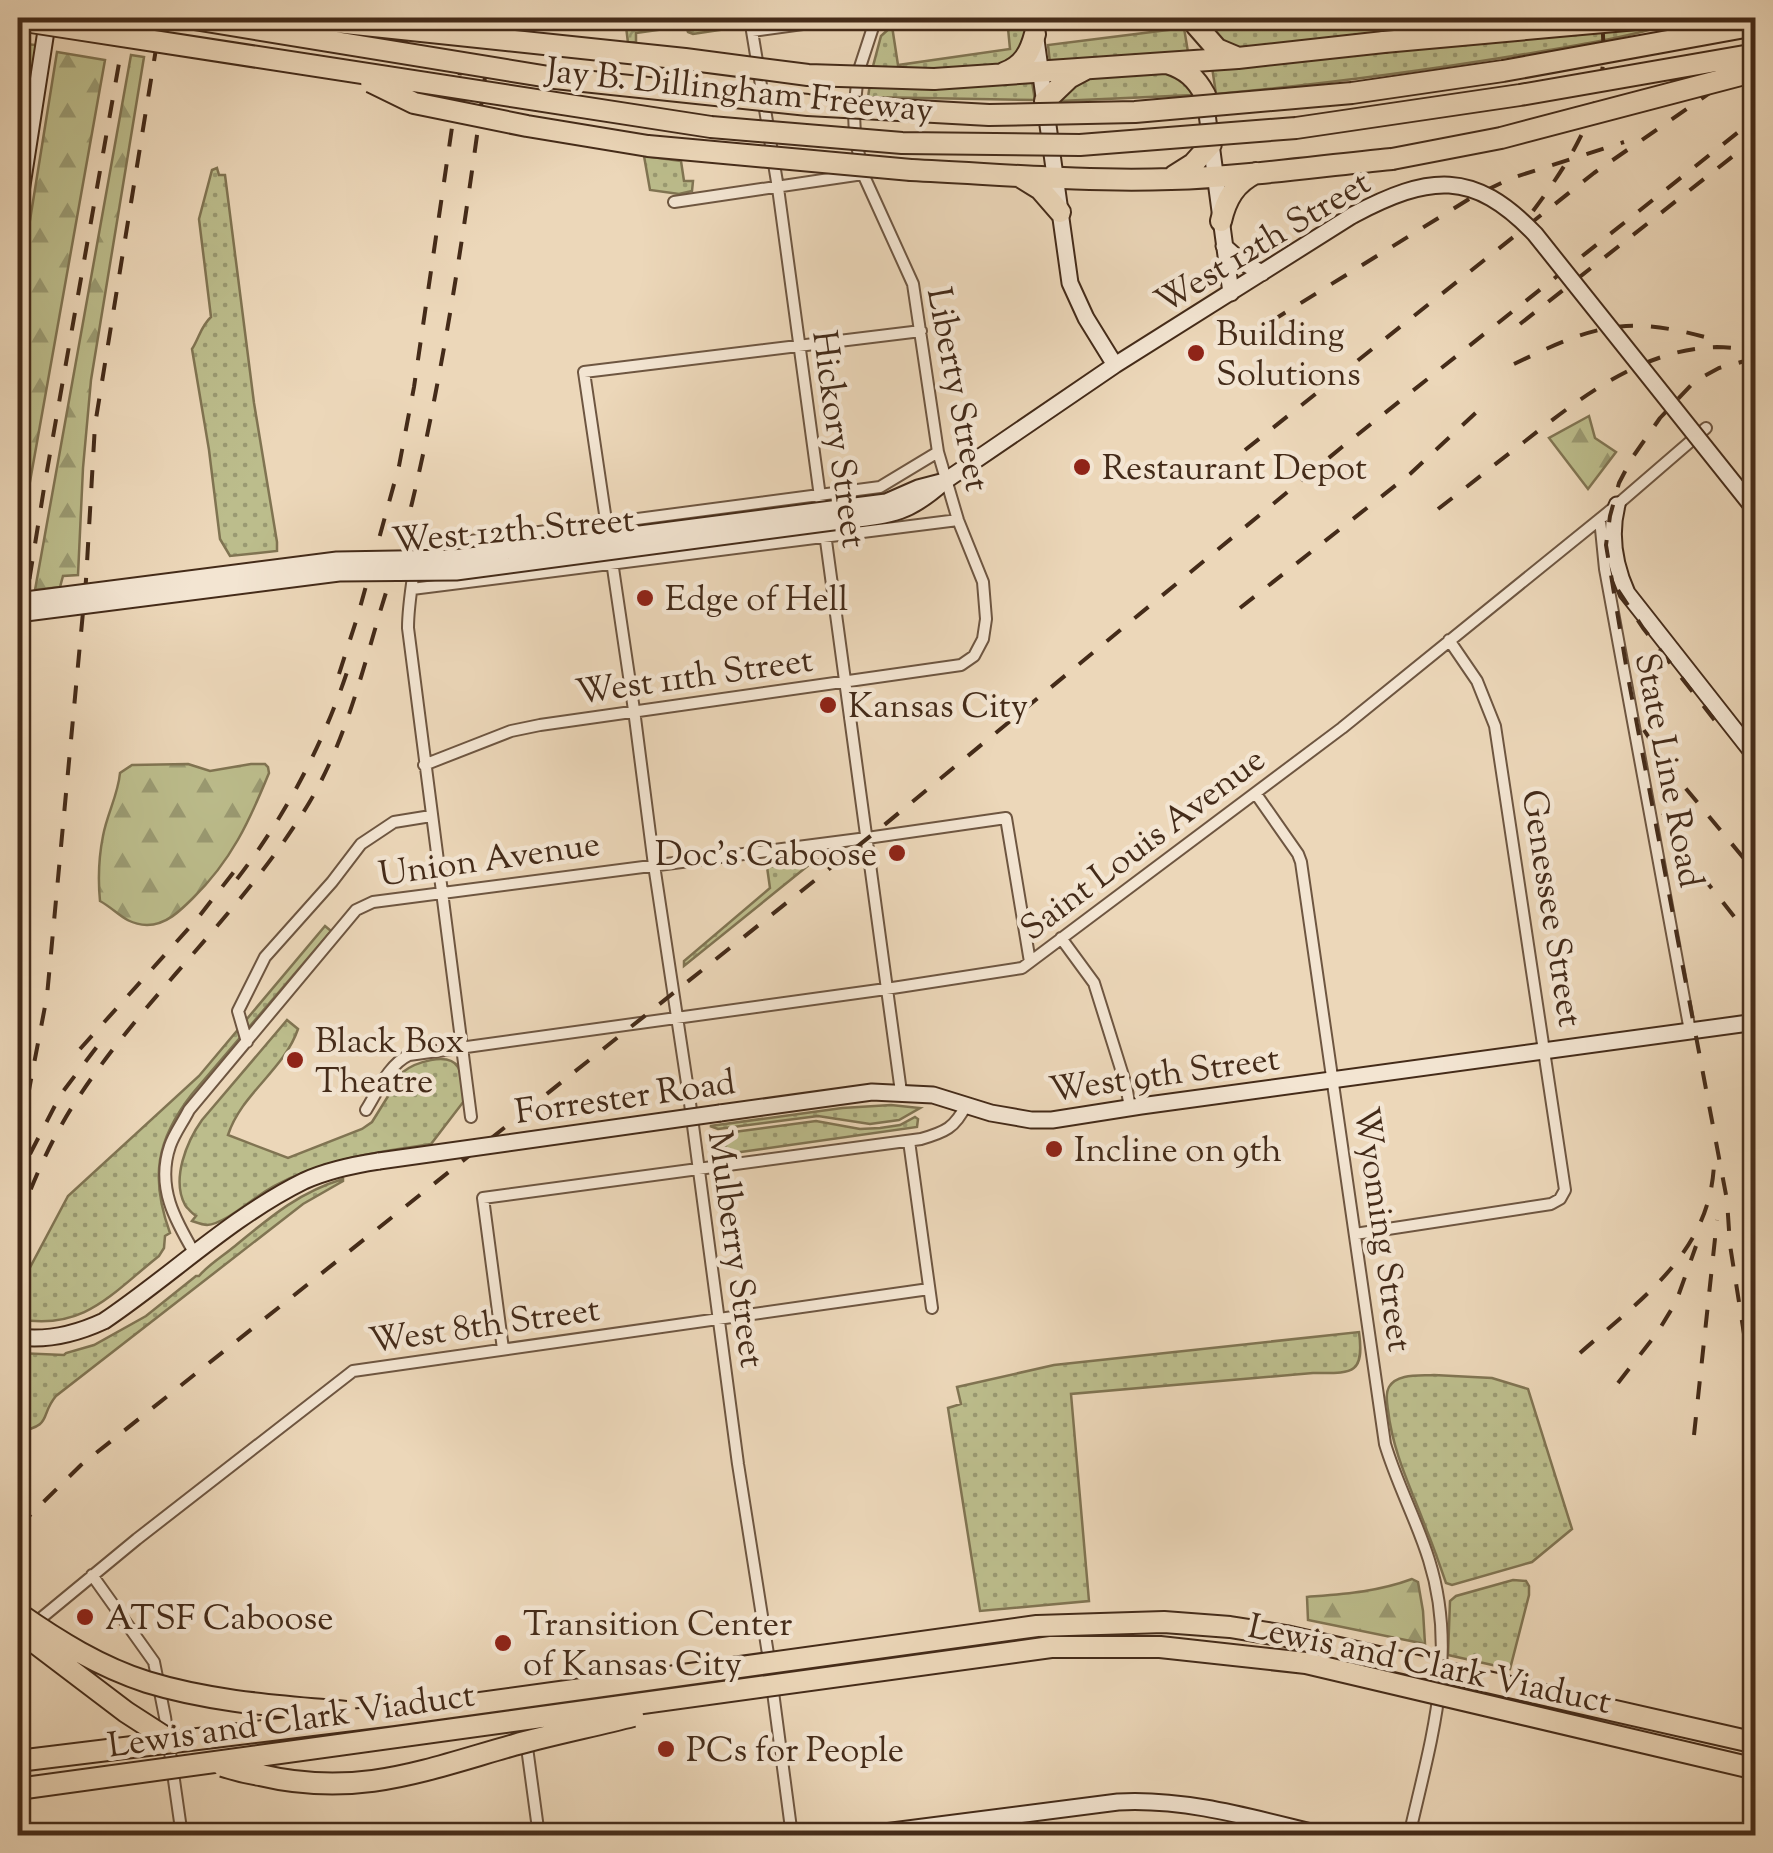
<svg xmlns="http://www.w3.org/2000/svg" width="1773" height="1853" font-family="'Sorts Mill Goudy',serif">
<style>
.grass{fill:url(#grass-dots);stroke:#807452;stroke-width:2.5}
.forest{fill:url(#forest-firs);stroke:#807452;stroke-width:2.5}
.park{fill:url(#park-crowns);stroke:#807452;stroke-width:2.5}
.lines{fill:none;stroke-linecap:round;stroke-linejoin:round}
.street-casing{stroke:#6e5641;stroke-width:14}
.secondary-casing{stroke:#442b19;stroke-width:19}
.highway-casing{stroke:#442b19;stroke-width:24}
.street{stroke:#f3e5d2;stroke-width:10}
.secondary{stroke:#f3e5d2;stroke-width:15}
.highway{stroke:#ecd7b9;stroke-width:20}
.rail{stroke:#442b19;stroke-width:4;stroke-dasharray:18 18;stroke-linecap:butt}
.secondary-bridge-casing{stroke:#442b19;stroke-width:19;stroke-linecap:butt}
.highway-bridge-casing{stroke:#442b19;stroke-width:24;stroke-linecap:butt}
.secondary-bridge{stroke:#f3e5d2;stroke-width:15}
.highway-bridge{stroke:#ecd7b9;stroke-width:20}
.poi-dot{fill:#8f2418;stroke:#f3e5d2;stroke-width:4}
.labels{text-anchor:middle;stroke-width:9;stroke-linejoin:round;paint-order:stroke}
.street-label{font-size:35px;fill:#442b19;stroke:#f3e5d2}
.poi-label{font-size:35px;fill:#442b19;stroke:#f3e5d2;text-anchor:start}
</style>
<defs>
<pattern id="grass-dots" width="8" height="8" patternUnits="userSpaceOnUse" patternTransform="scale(2.5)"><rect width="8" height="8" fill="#bcbd8c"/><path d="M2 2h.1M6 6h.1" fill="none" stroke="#9a9a72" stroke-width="1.8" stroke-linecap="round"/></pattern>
<pattern id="forest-firs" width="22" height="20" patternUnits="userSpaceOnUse" patternTransform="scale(2.5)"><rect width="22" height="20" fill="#bcbd8c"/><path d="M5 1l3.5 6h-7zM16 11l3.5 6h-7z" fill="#9a9a72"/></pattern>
<pattern id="park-crowns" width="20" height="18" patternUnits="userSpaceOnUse" patternTransform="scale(2.5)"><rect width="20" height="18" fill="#bcbd8c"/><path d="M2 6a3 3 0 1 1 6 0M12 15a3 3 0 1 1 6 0" fill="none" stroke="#9a9a72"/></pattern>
</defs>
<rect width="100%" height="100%" fill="#ecd7b9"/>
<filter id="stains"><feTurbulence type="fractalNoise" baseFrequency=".002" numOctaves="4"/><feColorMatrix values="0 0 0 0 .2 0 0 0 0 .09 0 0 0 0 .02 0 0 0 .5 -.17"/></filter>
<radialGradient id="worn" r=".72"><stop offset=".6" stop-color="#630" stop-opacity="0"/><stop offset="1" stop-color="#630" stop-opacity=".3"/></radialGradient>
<path class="grass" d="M1007 18H1025C1029 30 1024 43 1021 56L993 69 872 70 881 36 892 26 898 65 1010 49Z
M1205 18H1573L1250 49 1231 48 1208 27Z
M1656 25V28C1610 41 1561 48 1513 56 1414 72 1316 85 1216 94L1212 67Z
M1184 28 1188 52 1050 63 1048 45Z
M1167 69 1192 88 1193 95 1059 101 1086 75Z
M1032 82 1035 100 868 97 870 84Z
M644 156 681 161 684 181H693L692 191 679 194 650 190Z
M217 168 219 175H225L254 403 277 542V551L230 556 220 539 209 450 192 349C199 338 201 326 211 317L199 219 212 170Z
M815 860 684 966V961L770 888 767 867Z
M325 926 331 931 192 1094C156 1140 150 1178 170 1233L165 1236 164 1248 159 1256C111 1294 84 1331 18 1319V1290L68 1196 199 1076Z
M287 1020 298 1029C284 1070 241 1094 228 1135L288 1158 362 1129 372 1122 403 1072C414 1063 448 1051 458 1067 463 1076 462 1091 464 1101L431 1144C376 1152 324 1159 274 1186 256 1195 226 1224 207 1225 203 1225 195 1222 192 1221L196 1216C194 1215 186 1207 185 1205 171 1179 187 1141 202 1120Z
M891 1105 920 1108 899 1120 870 1124 818 1116 718 1129 710 1126 842 1108Z
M915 1117 918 1119 917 1127 712 1156V1141L719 1134 816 1121 860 1129 880 1128 900 1125Z
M343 1179V1181L303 1204 56 1396C39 1416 54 1425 18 1432V1353L64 1355 66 1353 94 1345 146 1316 196 1276H199C208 1265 223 1256 235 1246 269 1218 299 1192 343 1179Z
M1359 1332C1365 1376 1351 1373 1313 1373L1071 1394 1089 1601 980 1611 948 1408 961 1404 957 1387 1054 1365Z
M1434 1375 1492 1378 1528 1389 1572 1529 1532 1562 1452 1585 1446 1583C1440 1566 1434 1548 1427 1531 1412 1490 1393 1454 1388 1410 1387 1403 1385 1394 1389 1387 1397 1373 1420 1376 1434 1375Z
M1513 1580 1526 1581 1529 1586V1595L1510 1669 1448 1655 1450 1601 1456 1596Z"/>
<path class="forest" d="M57 52 105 60 18 549V295Z
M131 55 144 57 91 380 83 468 78 575 63 576 60 587 35 590Z
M1589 416 1595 438 1616 452 1588 489 1549 438Z
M188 764 210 771 251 764H265L268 767 269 773C249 822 231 861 193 898 180 911 166 925 147 925 124 924 118 911 100 901 98 880 99 856 103 836 107 814 118 795 120 773L132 765Z
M1412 1579 1418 1582 1423 1611 1425 1644 1308 1620 1307 1597C1343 1594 1377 1592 1412 1579Z"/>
<path class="park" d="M625 18H742V24L739 27 693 34 688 32 686 26 636 33V42L628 43Z
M18 43 44 46 18 221Z"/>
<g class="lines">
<g class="street-casing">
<path id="street" d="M846 18 752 31 778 188 901 1092
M674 202 863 174
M1600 519 1605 569 1690 1031
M412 589 958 520
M424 765 511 731 540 725 961 665 974 656 983 639 986 619 983 582 958 520 938 452 913 284 863 174 855 136 854 113 858 73 876 18
M1256 794 1298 854 1301 862 1385 1444C1397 1484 1417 1521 1429 1560 1459 1655 1430 1743 1409 1836
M1061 938 1094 983 1126 1085 1130 1108
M247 1042 238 1011 265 957 332 882 361 844 394 822 431 816
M366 1110C378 1091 388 1065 409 1055L886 989 1022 968 1342 728 1611 510 1706 428
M471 1117 408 628C408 601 414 575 417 548L880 487 938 452
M909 1141 932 1308
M1355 1234 1551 1204 1560 1199 1565 1190 1495 726 1477 681 1449 640
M195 1254C175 1220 156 1187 170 1146 174 1134 183 1122 189 1110L356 910 373 902 867 838 1006 818 1030 962
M503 1349 483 1198 921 1139C945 1132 955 1128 966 1105
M92 1575 154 1662 165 1717 182 1836
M34 1624 137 1539 353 1371 929 1289
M523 1718 539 1836
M792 1836 768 1654 738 1464 690 1103 654 865 634 710 584 372 921 331"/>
</g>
<g class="secondary-casing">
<path id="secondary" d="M1033 18 1070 283 1086 318 1115 365
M1205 99 1231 293
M18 211 48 18
M1224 246 1242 262 1262 273
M1617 505C1609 536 1614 564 1627 593L1756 757
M847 507 886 502 918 488 941 482
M848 520C893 515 910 513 945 481L1115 365 1353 215
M720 1113 872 1092 933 1095 991 1113 1031 1120H1052L1141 1106 1756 1022
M18 1337C48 1341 76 1334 104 1321 171 1276 231 1217 304 1181 328 1170 353 1165 379 1161
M853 1836 1118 1802C1189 1798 1259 1820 1328 1836"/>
</g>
<g class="highway-casing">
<path id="highway" d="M1196 25 1217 49 1236 57
M1167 63C1186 69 1196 78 1205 95
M1004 73C1023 66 1030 53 1035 34
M934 79 1238 58 1384 42
M1045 101 1069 78 1086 69
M911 170C997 174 1084 182 1171 179 1245 177 1318 166 1392 159
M1019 176 1040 189 1060 212
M1174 176 1193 164 1211 144
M1221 221C1226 199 1235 183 1256 173"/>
</g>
<use href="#street" class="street"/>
<use href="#secondary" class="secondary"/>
<use href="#highway" class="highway"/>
<path class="rail" d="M1533 211C1565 168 1597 120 1603 64 1604 49 1603 33 1602 18
M1270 322 1474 196 1512 178 1624 142
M1520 324 1756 138
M1756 358 1719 368 1695 381 1660 418 1632 458 1619 483 1610 516 1606 545 1628 677 1727 1200 1730 1245 1756 1410
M1514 364C1548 348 1587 328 1626 326 1658 324 1690 333 1720 341
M1245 450 1594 173 1756 61
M1438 509C1467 487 1495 464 1524 442 1580 398 1642 349 1717 347 1730 347 1743 349 1756 351
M1618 590 1643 628 1719 726
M1240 608 1410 474 1482 407
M18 650 45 482 127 18
M339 674 358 615 399 466 414 387 468 18
M1644 730 1668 767 1756 873
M1663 813 1686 856 1756 944
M237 879C287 814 325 741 350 663
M80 1049 197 919 240 864
M18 1131 29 1090 47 996 86 580 95 425 161 18
M30 1154 61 1094 99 1044
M18 1223C33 1181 51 1139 76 1101 145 995 244 911 309 803 344 744 361 677 380 612 391 576 403 539 412 503 450 343 471 180 493 18
M1580 1353C1641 1299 1710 1253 1714 1164
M1618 1383 1657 1333 1676 1302 1696 1246
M1748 1400 1756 1449
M1694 1435 1717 1220
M18 1527 81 1465 883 826 1342 447 1756 118"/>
<g class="secondary-bridge-casing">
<path id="secondary-bridge" d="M1353 215C1429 175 1473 169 1535 234L1756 511
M18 601 337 560 454 558 847 507
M18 614 339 573 456 572 848 520
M379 1161 720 1113"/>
</g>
<g class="highway-bridge-casing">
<path id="highway-bridge" d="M188 18 555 78 808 105 989 115 1135 112 1352 93 1503 71 1756 25
M298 18 685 59 808 75 934 79
M18 20 711 127 902 143 1080 145 1296 128 1520 95 1756 54
M1384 42 1648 18
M371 82 414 103 527 126 648 146 911 170
M1392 159 1501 138 1756 71
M18 1613C58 1641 100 1667 147 1682 212 1702 279 1706 346 1712
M18 1630 126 1712 174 1743
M18 1761 393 1715 1037 1626 1164 1622 1230 1627 1286 1636 1756 1743
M223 1766C235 1770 247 1773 260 1775 357 1798 422 1771 514 1745 554 1734 594 1726 633 1716
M18 1789 1051 1647H1160L1306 1663 1756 1769"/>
</g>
<use href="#secondary-bridge" class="secondary-bridge"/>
<use href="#highway-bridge" class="highway-bridge"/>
</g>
<g class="poi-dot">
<circle cx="1196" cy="353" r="10"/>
<circle cx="1082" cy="467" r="10"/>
<circle cx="645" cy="598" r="10"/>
<circle cx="828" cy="705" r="10"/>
<circle cx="897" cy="853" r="10"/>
<circle cx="295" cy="1060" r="10"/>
<circle cx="1054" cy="1149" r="10"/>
<circle cx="85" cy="1617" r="10"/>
<circle cx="503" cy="1643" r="10"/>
<circle cx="666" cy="1749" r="10"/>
</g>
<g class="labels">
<g class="street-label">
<text transform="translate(740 89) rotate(6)" y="12">Jay B. Dillingham Freeway</text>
<text transform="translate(1262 241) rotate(-31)" y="12">West 12th Street</text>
<text transform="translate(959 389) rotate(79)" y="12">Liberty Street</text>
<text transform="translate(840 439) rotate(82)" y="12">Hickory Street</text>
<text transform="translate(513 529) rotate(-5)" y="12">West 12th Street</text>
<text transform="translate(694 675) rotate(-8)" y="12">West 11th Street</text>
<text transform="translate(1670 770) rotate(79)" y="12">State Line Road</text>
<text transform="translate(1142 843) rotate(-37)" y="12">Saint Louis Avenue</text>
<text transform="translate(489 858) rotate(-8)" y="12">Union Avenue</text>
<text transform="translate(1553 908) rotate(81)" y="12">Genessee Street</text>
<text transform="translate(1164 1073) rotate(-8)" y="12">West 9th Street</text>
<text transform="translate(625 1096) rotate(-8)" y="12">Forrester Road</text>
<text transform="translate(1384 1229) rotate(82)" y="12">Wyoming Street</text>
<text transform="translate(737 1249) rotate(82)" y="12">Mulberry Street</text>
<text transform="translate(484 1324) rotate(-8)" y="12">West 8th Street</text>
<text transform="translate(1430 1663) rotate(12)" y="12">Lewis and Clark Viaduct</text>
<text transform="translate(291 1719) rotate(-8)" y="12">Lewis and Clark Viaduct</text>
</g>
<g class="poi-label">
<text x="1216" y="345">Building<tspan x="1216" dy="40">Solutions</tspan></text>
<text x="1102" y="479">Restaurant Depot</text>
<text x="665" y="610">Edge of Hell</text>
<text x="848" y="717">Kansas City</text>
<text x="877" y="865" text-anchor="end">Doc's Caboose</text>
<text x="315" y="1052">Black Box<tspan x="315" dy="40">Theatre</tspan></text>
<text x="1074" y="1161">Incline on 9th</text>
<text x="105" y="1629">ATSF Caboose</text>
<text x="523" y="1635">Transition Center<tspan x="523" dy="40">of Kansas City</tspan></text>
<text x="686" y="1761">PCs for People</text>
</g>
</g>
<rect width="1773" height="1853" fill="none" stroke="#ecd7b9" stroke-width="60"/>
<rect x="20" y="20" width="1733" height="1813" fill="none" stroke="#442b19" stroke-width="5"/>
<rect x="30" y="30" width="1713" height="1793" fill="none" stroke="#442b19" stroke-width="2.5"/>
<rect width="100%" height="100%" filter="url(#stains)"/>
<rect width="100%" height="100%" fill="url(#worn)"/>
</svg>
